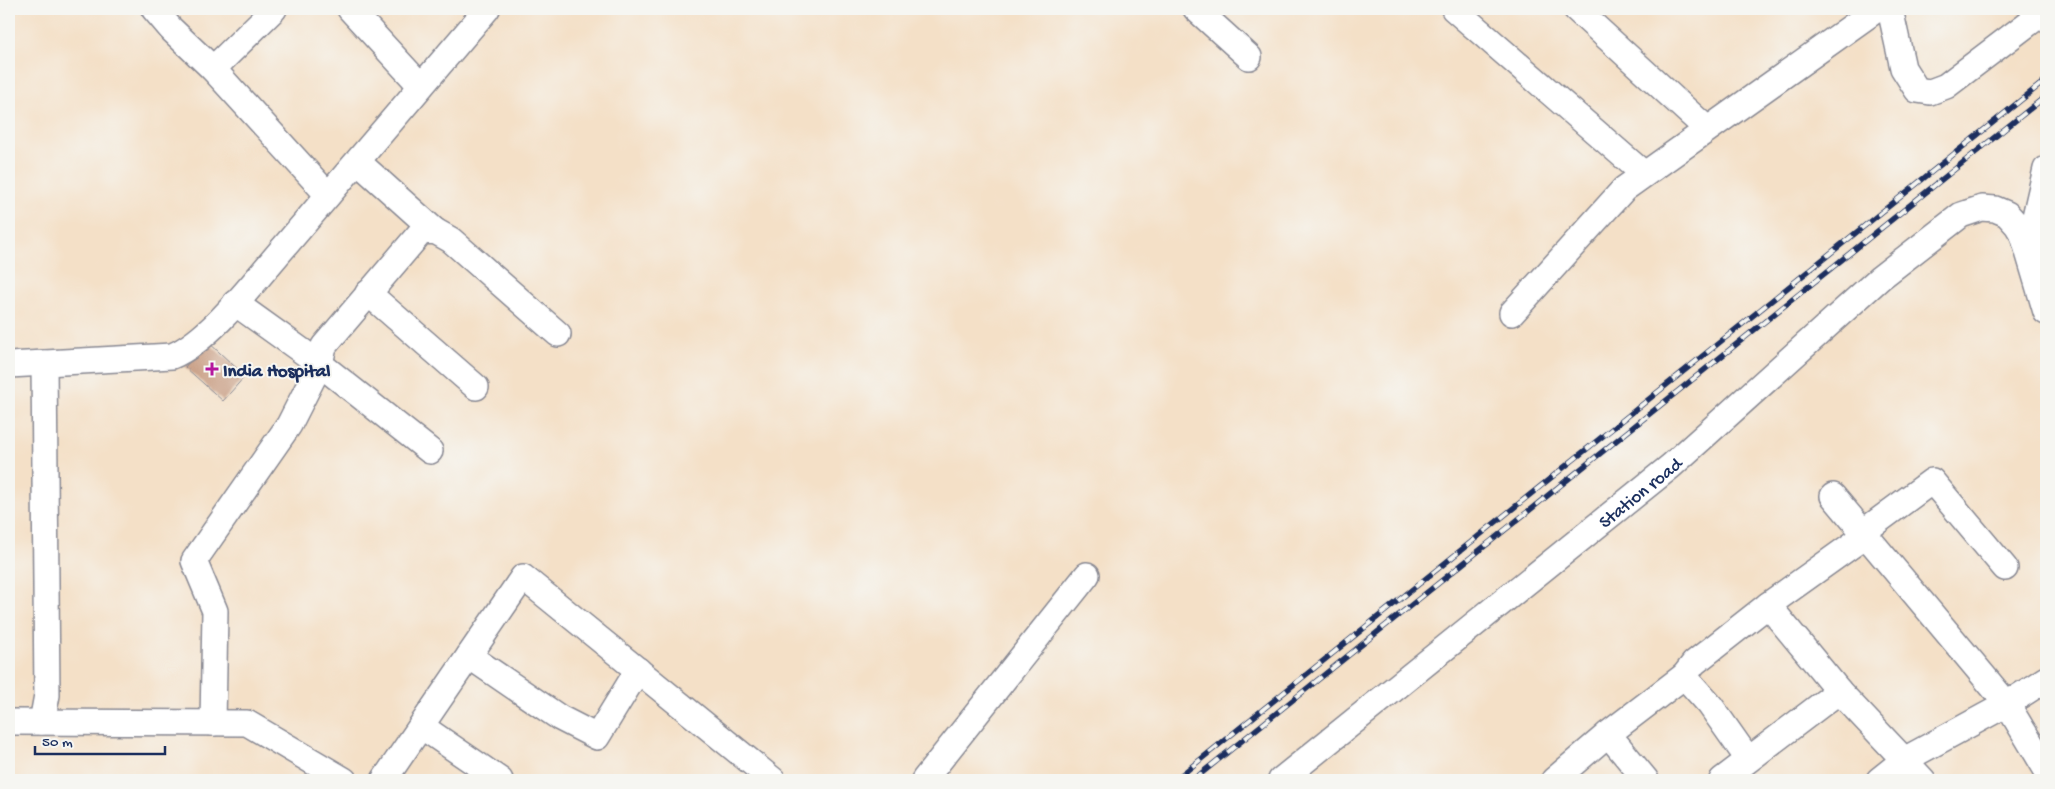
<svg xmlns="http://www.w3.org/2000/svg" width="2055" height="789" font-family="'Gochi Hand',sans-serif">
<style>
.building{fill:#c99f85}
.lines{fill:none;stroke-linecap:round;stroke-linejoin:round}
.minor-casing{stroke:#888892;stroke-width:28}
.minor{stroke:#fff;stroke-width:25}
.rail-casing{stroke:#1b2f5e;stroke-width:5.5}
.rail{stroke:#f6f6f2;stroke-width:4;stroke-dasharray:11;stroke-linecap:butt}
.poi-dot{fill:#b5179e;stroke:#f6f6f2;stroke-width:2}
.labels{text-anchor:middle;stroke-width:4;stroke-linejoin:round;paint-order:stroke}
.poi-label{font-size:19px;font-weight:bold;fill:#1b2f5e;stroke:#f6f6f2;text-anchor:start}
.street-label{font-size:19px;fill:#1b2f5e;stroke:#f6f6f2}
</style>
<rect width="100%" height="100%" fill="#f6f6f2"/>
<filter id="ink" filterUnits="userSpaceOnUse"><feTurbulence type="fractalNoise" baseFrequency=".02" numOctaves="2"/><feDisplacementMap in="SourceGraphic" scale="10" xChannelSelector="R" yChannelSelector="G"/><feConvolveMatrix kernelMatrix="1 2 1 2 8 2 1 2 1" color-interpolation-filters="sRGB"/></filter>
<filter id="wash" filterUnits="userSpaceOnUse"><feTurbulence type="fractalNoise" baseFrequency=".0096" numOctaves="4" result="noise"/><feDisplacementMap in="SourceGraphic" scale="20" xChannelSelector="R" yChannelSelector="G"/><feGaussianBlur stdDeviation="1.12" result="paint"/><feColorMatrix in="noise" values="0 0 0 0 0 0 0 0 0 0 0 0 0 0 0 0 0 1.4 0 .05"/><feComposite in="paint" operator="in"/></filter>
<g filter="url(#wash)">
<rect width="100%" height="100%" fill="#f4e0c7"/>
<g id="blocks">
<path class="building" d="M207 341 245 376 223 401 185 367Z"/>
</g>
</g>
<g filter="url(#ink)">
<use href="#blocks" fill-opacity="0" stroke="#888892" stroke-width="1"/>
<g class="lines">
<g class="minor-casing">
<g id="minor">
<path d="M154 9 171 29 213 69 328 195"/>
<path d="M350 9 421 86"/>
<path d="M1196 9 1249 57"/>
<path d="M1454 9 1644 174"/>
<path d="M1576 9 1707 129"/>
<path d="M1890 9 1903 68 1917 90 1930 92 1946 86 2046 10"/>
<path d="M213 69 274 9"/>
<path d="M358 162 435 231"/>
<path d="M2035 252 2034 221 2046 169"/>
<path d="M368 293 476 387"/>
<path d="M235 303 320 364 430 451"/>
<path d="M1512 313 1624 189 1877 9"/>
<path d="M9 365 172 356C211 340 256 279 285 246 353 167 420 88 487 9"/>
<path d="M1833 496 2007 704 2046 769"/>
<path d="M1863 532 1932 481 2005 568"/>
<path d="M1768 605 1839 691 1923 780"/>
<path d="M469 656 560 718 597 737 638 670"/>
<path d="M1684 676 1710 705 1748 759"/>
<path d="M9 722 247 723 344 780"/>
<path d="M42 722 47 695 44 363"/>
<path d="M213 723 215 611 194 561 289 425 320 364 324 346 421 232 435 231 451 240 558 334"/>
<path d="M421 726 500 780"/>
<path d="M1608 734 1646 780"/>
<path d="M384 780 523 577 773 780"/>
<path d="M924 780 1087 575"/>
<path id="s1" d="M1281 780 1671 466 1880 278 1961 215 1982 208 1995 209 2007 214 2017 225 2023 235 2046 312"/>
<path d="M1554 780 1608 734 1684 676 1694 663 1768 605 1866 535"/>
<path d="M1722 780 1839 691"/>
<path d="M1879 780 1904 760 2007 704 2046 679"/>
</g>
</g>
<use href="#minor" class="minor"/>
<g class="rail-casing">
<path id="rail" d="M1175 780 2046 80
M1193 780 2046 96"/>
</g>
<use href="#rail" class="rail"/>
</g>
</g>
<path class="poi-dot" d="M209.5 361.5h5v5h5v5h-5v5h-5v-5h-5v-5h5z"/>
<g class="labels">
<g class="poi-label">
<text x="223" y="376">India Hospital</text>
</g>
<g class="street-label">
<text dy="7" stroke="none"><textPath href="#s1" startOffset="460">Station road</textPath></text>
</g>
</g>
<rect width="2055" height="789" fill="none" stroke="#f6f6f2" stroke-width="30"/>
<path d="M35 746v8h130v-8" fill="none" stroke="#1b2f5e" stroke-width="2.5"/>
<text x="42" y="746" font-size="15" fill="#1b2f5e" stroke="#f6f6f2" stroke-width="4" paint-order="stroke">50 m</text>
</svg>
